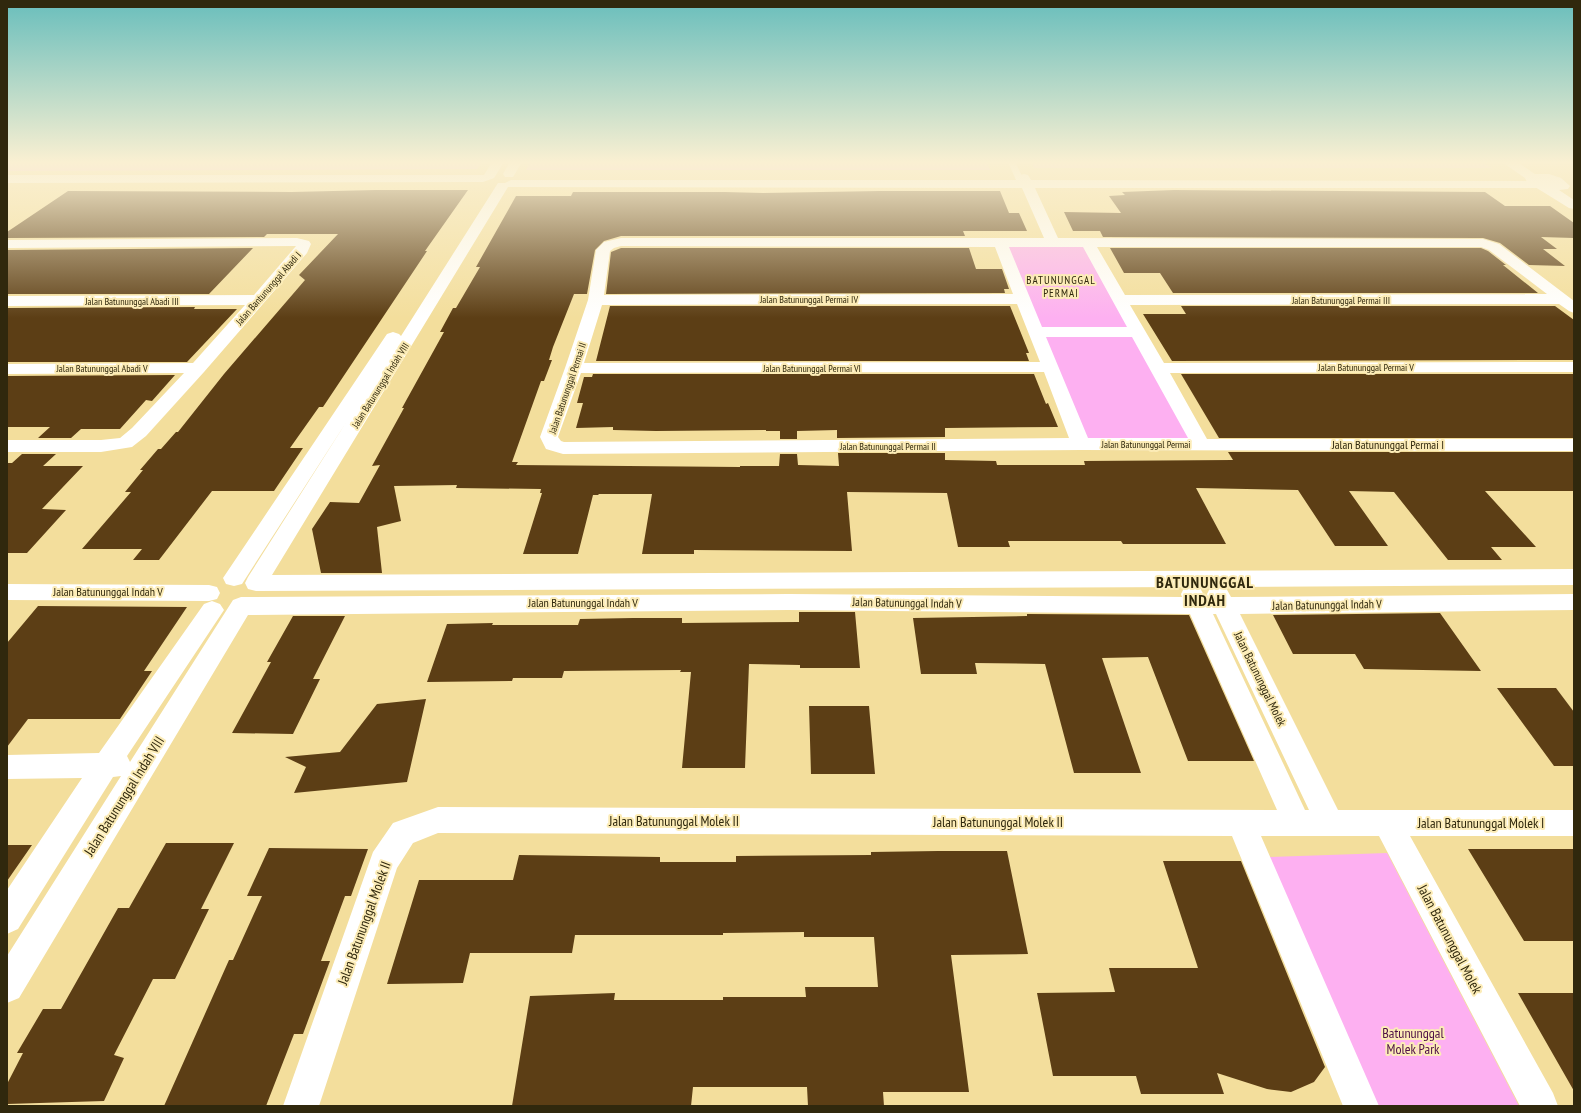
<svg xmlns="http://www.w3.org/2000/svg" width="1581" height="1113" font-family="'PT Sans Narrow',sans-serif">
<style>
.green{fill:#fdb0f1}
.building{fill:#5c3e15}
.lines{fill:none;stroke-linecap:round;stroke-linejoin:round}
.service{fill:#fff;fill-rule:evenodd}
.minor{fill:#fff;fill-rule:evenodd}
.tertiary{fill:#fff;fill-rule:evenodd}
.labels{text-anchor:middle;stroke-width:4;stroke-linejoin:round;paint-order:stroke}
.far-street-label{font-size:10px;fill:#30280d;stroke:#fcecb7}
.far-neighbourhood-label{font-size:11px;letter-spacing:1px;fill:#30280d;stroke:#fcecb7}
.street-label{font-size:12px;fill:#30280d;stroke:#fcecb7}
.near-street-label{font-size:14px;fill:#30280d;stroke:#fcecb7}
.near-park-label{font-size:14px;fill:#4e0f47;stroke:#fcecb7}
.district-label{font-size:16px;font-weight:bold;letter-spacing:1px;fill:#30280d;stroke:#fcecb7}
</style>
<rect width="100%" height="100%" fill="#f3de9c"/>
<path class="green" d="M482 162 477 169 7 171V162Z
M530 162H987L990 170H526Z
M1483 163 1492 168H1034L1031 162Z
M1002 243H1086L1197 446 1086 445Z
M1387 853 1519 1106H1371L1267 857Z"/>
<path class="building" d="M375 190H468L425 251H427L323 407H319L290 448H303L274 491H212L159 560H133L142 549H82L131 492H125L143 470H140L158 449H161L176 432H178L224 374 305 280 299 275 338 234H267L264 237 7 238V232L68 191 292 192Z
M1174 190 1485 192 1505 206H1550L1574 223V238L1541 237 1557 249H1543L1565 266 1529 265 1500 243 1483 238 1103 237 1100 231H1073L1064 212 1121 213 1109 196 1125 195 1122 192Z
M880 191H1000L1009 213H1019L1027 231H963L965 236H621L604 241 595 250 587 294H574L553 347 549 360H552L544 381H541L512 462H518L516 465 740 467V466H779L780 454H797L798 465 839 466 838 453H945V460L996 461 997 465H1085L1084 461 1233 460 1228 452H1574V491H1485L1536 547H1491L1502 560H1448L1394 492 1349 491 1388 546H1335L1298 490 1196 488 1226 544H1123L1121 541H1008L1010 547H958L947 493 847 492 852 551 694 550V554H642L652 494H599L598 495H593L578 554H523L542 493H540L541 489 456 488 457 485 394 486 401 521 377 527 382 573H321L312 529 330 502 359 503 380 465 372 466 404 408H402L444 332H440L453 308H456L480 267H476L516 196H571L573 192H725L763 193Z
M253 248 209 294H7V250Z
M621 248H969L976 269H1002L1009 289H1004L1005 293 606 294 611 252Z
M1110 248H1481L1488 251 1506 265H1503L1538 293H1173L1160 273H1124Z
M610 306H1010L1029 353H1026L1029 361H596Z
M1181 306H1555L1574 320V360L1172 361 1143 314H1186Z
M195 307 194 309H237L187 362H7V308Z
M593 374H1034L1046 404 1048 403 1058 427 945 428V437L837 438V430L797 431V439H780V431H766V430L656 431 613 430V427L576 428 583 403H577L584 377H592Z
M1181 374H1574V438H1219Z
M175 375 152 401 146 400 120 429H81L71 438H38L50 427H7V376Z
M22 454H56L43 466H83L42 509 66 510 27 553H7V463H12Z
M38 606 187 607 144 671H152L120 719H28L7 747V643Z
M799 612H855L860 668H800V665L749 664 745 768H682L691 672H680L681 670 564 671 562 678H513L512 681 427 682 447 624 493 623 492 625H578L580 619 633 618H682V623L799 622Z
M1440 613 1481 671 1364 669 1355 654H1293L1273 615Z
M1027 614 1189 615 1254 761H1188L1148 657 1102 658 1141 773H1074L1045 664 975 663 977 674H921L913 618 1027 616Z
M293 616H345L313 679H320L293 734 232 733 271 662H267Z
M1497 688H1556L1574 712V766H1554Z
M426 699 407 782 294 793 306 767 285 757 340 752 377 704Z
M809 706H869L875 774H811Z
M166 843H234L201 909H209L175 979H153L114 1055 124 1058 104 1101 7 1104V1084L23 1053H17L43 1009H61L118 908H129Z
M7 845H32L7 881Z
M269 848 368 849 351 896H345L321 961H330L303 1034H294L266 1106H164L229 960H233L262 896H247Z
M1468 849H1574V941H1524Z
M938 851H1007L1028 954 951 955 969 1092H883L884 1106H808L807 1087H693L691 1106H512L530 996 615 993 614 1000H723V997H806L805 987H878L874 937H804V932L723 933V935H575L572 953H470L463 983 387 984 419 880H513L519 855 660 857V862H736V856L871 855V852Z
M1163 861H1241L1325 1067 1314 1082 1291 1092 1267 1089 1217 1073 1224 1094H1141L1136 1076H1053L1037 993 1115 992 1109 968H1198Z
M1518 993H1574V1091Z"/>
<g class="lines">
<path class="service" d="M1008 162H1015L1023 178 1022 180H1016Z"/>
<path class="minor" d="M492 162H504L494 178 483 182 7 183V175H484Z
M510 162H522L513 177H505L503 174Z
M1024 174 1028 175 1031 180 1542 181 1544 184 1542 187 1538 188H1035L1058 238 1483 239 1499 244 1574 301V313L1569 311 1559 304 1130 305 1164 363 1574 362V372L1170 373 1207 439H1574V451L1081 450 563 454 546 449 540 437 565 368 588 300 596 250 604 242 621 238H1044L1022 188 508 187 272 575 1574 569V585L1221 587 1226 588 1231 597 1574 594V610L1240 614 1338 810H1574V836H1410L1553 1093 1558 1106H1520L1379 836H1261L1379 1106H1343L1232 836 438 833 413 843 397 868 319 1106H283L373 852 393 823 438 807 1277 810 1190 614 788 610 248 615 19 998 7 1003V956L121 776 113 777 18 929 7 934V890L82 778 7 779V755L99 753 204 604 212 601 220 604 224 610 127 756 130 762 233 600 241 597 788 594 1182 597 1181 594 1184 588 1188 587 256 591 248 589 245 583 248 577 347 421 242 584 234 586 226 584 223 578 387 334 393 332 399 334 401 336 498 183H505L511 180H1019L1018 178 1020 175ZM621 246 995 247 1013 294 604 295 610 251 614 248ZM1009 247H1083L1127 327H1042ZM1097 247H1481L1489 250 1547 294 1125 295ZM1017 304 1040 362 584 363 602 305ZM1046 337H1132L1188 438H1088ZM1044 372 1069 438 564 442 561 441 558 437 581 373ZM1196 587H1215L1210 588 1207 594 1208 597H1205L1200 588ZM1213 614H1216L1309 810H1305Z
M297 238 309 241 311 244 307 253 204 372 146 436 132 447 101 452H7V440H101L120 438 132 428 184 373 7 374V364L193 363 245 305 7 306V296L254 295 296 246 7 248V240Z
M7 584 209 585 217 587 220 593 217 599 209 601 7 600Z"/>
<path class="tertiary" d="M1502 162H1517L1535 174H1549L1561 178 1570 186 1568 189 1559 190 1574 200V209L1569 208 1527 182 1525 178Z"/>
</g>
<linearGradient id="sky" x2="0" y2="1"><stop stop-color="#69bebc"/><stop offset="0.51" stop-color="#faf0d2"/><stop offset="1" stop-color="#faf0d2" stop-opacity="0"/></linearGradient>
<rect width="1581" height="318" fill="url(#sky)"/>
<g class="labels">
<g class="far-street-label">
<text transform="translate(268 288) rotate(-49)" y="4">Jalan Bantununggal Abadi I</text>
<text x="809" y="303">Jalan Batununggal Permai IV</text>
<text x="1341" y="304">Jalan Batununggal Permai III</text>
<text x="132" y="305">Jalan Batununggal Abadi III</text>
<text x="1366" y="371">Jalan Batununggal Permai V</text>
<text x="102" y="372">Jalan Batununggal Abadi V</text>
<text x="812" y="372">Jalan Batununggal Permai VI</text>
<text transform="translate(380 385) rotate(-58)" y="4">Jalan Batununggal Indah VIII</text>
<text transform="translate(567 388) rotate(-71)" y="4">Jalan Batununggal Permai II</text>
<text x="1146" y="448">Jalan Batununggal Permai</text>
<text x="888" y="450">Jalan Batununggal Permai II</text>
</g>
<g class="far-neighbourhood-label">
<text x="1061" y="284">BATUNUNGGAL<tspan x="1061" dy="13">PERMAI</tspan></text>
</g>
<g class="street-label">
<text x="1388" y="449">Jalan Batununggal Permai I</text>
<text x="108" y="596">Jalan Batununggal Indah V</text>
<text x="583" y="607">Jalan Batununggal Indah V</text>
<text transform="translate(907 603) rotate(1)" y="4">Jalan Batununggal Indah V</text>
<text transform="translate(1327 605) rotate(-1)" y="4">Jalan Batununggal Indah V</text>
<text transform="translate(1260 679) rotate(64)" y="4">Jalan Batununggal Molek</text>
</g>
<g class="near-street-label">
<text transform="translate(124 796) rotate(-58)" y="5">Jalan Batununggal Indah VIII</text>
<text x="674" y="826">Jalan Batununggal Molek II</text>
<text x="998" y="827">Jalan Batununggal Molek II</text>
<text x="1481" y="828">Jalan Batununggal Molek I</text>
<text transform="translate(364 923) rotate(-70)" y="5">Jalan Batununggal Molek II</text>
<text transform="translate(1450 939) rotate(62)" y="5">Jalan Batununggal Molek</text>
</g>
<g class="near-park-label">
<text x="1413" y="1038">Batununggal<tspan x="1413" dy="16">Molek Park</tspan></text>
</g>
<g class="district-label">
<text x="1205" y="588">BATUNUNGGAL<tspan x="1205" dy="18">INDAH</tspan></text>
</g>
</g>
<rect width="1581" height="1113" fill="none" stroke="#30280d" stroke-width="16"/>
</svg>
